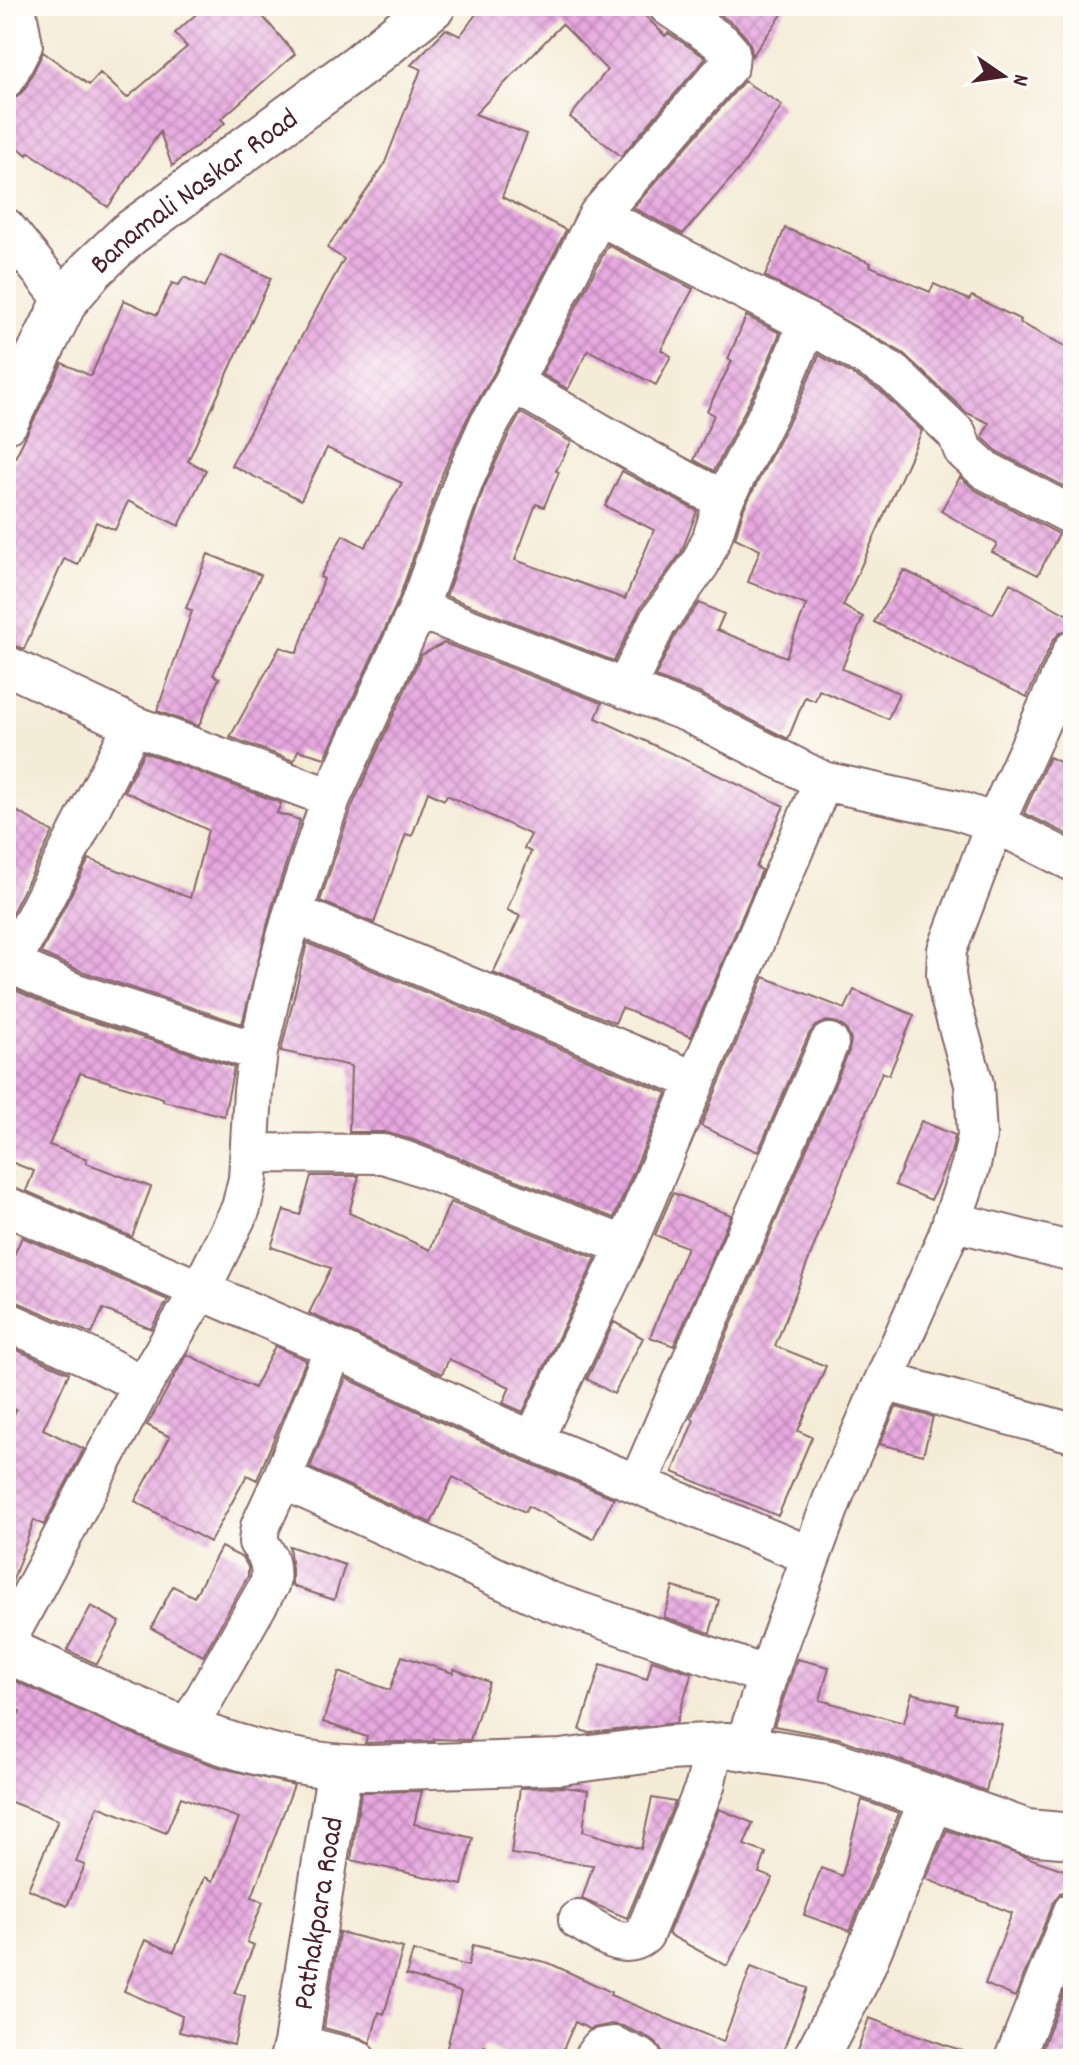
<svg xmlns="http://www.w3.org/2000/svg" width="1079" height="2065" font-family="Dekko,sans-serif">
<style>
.building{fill:url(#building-cross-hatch)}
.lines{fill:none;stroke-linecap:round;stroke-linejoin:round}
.street-casing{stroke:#866768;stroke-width:42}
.secondary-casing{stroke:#866768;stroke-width:48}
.street{stroke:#fff;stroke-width:38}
.secondary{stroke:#fff;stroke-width:44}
.labels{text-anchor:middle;stroke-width:6;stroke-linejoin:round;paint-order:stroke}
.street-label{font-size:30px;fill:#4a1f2b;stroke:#fdfcf7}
</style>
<defs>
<pattern id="building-cross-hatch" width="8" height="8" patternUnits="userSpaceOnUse" patternTransform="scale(2)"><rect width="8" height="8" fill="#e7a8e0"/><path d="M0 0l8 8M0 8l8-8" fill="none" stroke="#bd88b6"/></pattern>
</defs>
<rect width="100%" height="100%" fill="#fdfcf7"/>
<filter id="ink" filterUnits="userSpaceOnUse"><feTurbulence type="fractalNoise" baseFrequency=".0125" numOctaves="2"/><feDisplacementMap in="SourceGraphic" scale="16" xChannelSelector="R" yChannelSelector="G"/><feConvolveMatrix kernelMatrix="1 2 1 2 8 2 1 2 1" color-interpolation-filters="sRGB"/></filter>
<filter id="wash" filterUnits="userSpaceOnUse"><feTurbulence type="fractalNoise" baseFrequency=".006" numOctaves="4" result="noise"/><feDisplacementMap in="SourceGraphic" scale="32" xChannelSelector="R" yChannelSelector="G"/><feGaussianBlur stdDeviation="1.8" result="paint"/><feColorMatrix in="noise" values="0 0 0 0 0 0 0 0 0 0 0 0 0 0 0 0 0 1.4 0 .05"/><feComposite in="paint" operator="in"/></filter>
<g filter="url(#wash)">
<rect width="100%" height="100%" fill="#f5ecd8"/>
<g id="blocks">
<path class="building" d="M205 6H254L295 54 221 119 225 123 172 166 160 132 108 207 29 152 27 155 6 137V100L17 97 25 89 43 52 89 85 100 73 127 98 187 47 175 33Z
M482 6H636L665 36 668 33 706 58 621 156 570 117 607 70 562 24 475 114 527 134 502 197 566 230 494 373 467 419 443 472 398 601 325 758 298 750 294 761 230 737 280 647 297 653 324 579 320 577 343 535 365 547 402 483 327 448 301 500 231 465 344 259 327 248 384 165 421 69 411 65 446 29 460 36Z
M721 6H788L752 56 751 46 746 37 735 25 716 12Z
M744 81 782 105 742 166 683 234 633 208Z
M785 228 871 263 870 266 930 292 934 284 969 300 972 296 1021 320 1020 323 1073 350V491L998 452 982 437 989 423 967 413 903 353 765 276Z
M608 245 693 289 661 350 671 356 656 385 588 350 568 389 542 374Z
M220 255 271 278 188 461 206 470 179 526 128 501 115 530 96 522 78 565 64 559 24 649 6 643V476L62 363 91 376 124 300 157 315 172 283 179 285 184 277 205 287Z
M746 316 780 333 759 383 714 471 694 460 714 415 707 411 732 361 728 359Z
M819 355 879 390 922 431 843 606 863 617 842 669 899 693 888 719 819 690 815 701 805 697 788 739 699 693 655 677 676 634 699 603 724 614 717 630 786 657 806 605 748 582 760 550 735 538 744 508 799 402Z
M521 413 571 442 556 471 559 472 544 507 536 504 515 560 625 599 654 530 605 506 622 471 697 511 681 553 639 610 614 661 446 596 484 488 507 438Z
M960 477 975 490 1059 534 1038 575 992 552 997 544 941 511Z
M208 554 261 575 213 675 219 678 199 726 157 711 192 611 186 608Z
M904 570 993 614 1010 583 1073 618V628L1061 632 1053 640 1027 697 874 622Z
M444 643 602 703 596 718 784 806 756 867 762 870 691 1037 622 1008 615 1023 493 973 520 916 507 910 531 852 524 848 531 835 447 795 444 800 428 792 412 836 406 834 374 923 320 901 352 806 421 655Z
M144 752 281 803 277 813 300 820 272 907 242 1024 81 971 41 953 89 859 190 898 208 830 124 791Z
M1049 757 1073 768V837L1024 813Z
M6 805 53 832 6 925Z
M307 943 667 1093 614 1218 413 1140 384 1132H349L351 1066 281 1051Z
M764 977 845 1009 854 990 914 1015 889 1075 882 1072 775 1346 826 1366 798 1431 812 1437 778 1516 673 1472 694 1420 691 1418 849 1051 851 1040 846 1029 838 1023 827 1021 815 1026 809 1034 758 1152 701 1126Z
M8 987 66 1013 234 1067 224 1116 163 1101V1098L80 1073 49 1145 87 1159 86 1163 151 1187 132 1237 26 1191 34 1171 6 1160V992Z
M921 1121 955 1135 951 1153 931 1200 895 1185Z
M311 1176H359L349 1213 430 1250 450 1202 596 1258 523 1412 503 1403 510 1387 449 1359 442 1374 309 1313 331 1268 271 1247 284 1210 300 1215Z
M673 1193 731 1215 674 1346 650 1337 687 1247 655 1235Z
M22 1237 168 1300 151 1329 103 1309 92 1334 15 1301 6 1299V1273Z
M614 1322 643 1338 614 1394 587 1379Z
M6 1345 69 1373 43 1429 84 1449 44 1525 34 1520 10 1588 6 1587V1432L16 1410 6 1405Z
M275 1346 306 1360 257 1480 247 1475 210 1542 135 1501 170 1437 147 1425 187 1354 254 1388Z
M346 1378 524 1461 614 1498 593 1539 528 1506 525 1512 453 1477 431 1523 310 1468Z
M896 1407 933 1417 923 1455 880 1444Z
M289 1546 345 1565 334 1600 292 1586V1569Z
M221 1547 243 1558 248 1567V1576L203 1656 151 1628 173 1586 194 1597Z
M673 1587 719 1600 710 1633 664 1617Z
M91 1606 120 1622 97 1664 67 1650Z
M402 1656 453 1673 454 1669 489 1682 470 1740 434 1739V1741L365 1743 367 1737 323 1722 339 1672 390 1690Z
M797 1659 829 1667 820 1700 904 1723 912 1693 957 1705 955 1713 1002 1725 986 1791 838 1738 774 1726Z
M652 1660 692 1673 676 1723 590 1733 580 1730 601 1664 647 1679Z
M15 1681 174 1752 222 1768 294 1785 252 1897 263 1902 247 1942 254 1945 234 1993 245 1996 234 2045 179 2032 182 2016 124 1991 145 1940 174 1952 205 1877 213 1881 239 1818 181 1797 166 1833 98 1806 76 1862 85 1865 67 1906 28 1889 58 1820 6 1800V1747L20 1711 6 1708V1697Z
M563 1787 588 1790 583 1831 641 1849 652 1798 675 1802 627 1918 582 1899 593 1865 511 1854 520 1788Z
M422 1791 414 1824 473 1838 462 1885 351 1860 361 1792Z
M862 1800 899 1813 850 1931 804 1915 821 1868 842 1876Z
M719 1809 753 1823 744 1845 766 1853 759 1873 773 1878 727 1966 668 1934Z
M947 1830 1073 1873V1890L1060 1893 1053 1903 1015 1997 985 1984 1012 1913 926 1879Z
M339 1932 403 1948 384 2014 379 2012 370 2043 361 2038 324 2028Z
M473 1945 549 1963 611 1992 610 1995 723 2042 751 1967 807 1988 780 2059H667L659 2046 652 2039 623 2026 611 2024 589 2029 575 2022 559 2059H513L484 2046 481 2059H444L461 1992 406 1975 413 1951 468 1966Z
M1073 1970V2059H1038Z
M869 2018 974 2055 973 2059H854Z"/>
</g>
</g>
<g filter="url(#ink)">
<use href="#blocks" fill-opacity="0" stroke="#866768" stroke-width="2"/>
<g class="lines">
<g class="street-casing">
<path id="street" d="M668 6 722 43 730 52 729 65 598 215 808 323 892 372 957 434 963 450 985 470 1073 516
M6 78 23 45 16 6
M6 228 65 301
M513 383C583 422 652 465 724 500
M418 609 464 480 487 428 513 383 598 215
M6 665 133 725 331 798
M625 689 657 623 700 564 712 538 724 500 779 392 808 323
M293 913 696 1081
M6 956 11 964 73 992 258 1052
M11 964 133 725
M250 1153 383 1154 406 1161 626 1246
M6 1206 334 1348 533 1441 811 1556
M952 1221 1073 1252
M6 1321 86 1356 143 1385
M884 1381 1073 1433
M533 1441 626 1246 823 781
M282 1479 549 1601 768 1676
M638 1484 829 1043
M6 1642 143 1385 201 1289 241 1208 248 1179 253 1091 258 1052 275 976 293 913 331 798 418 609 689 713 823 781 957 810 995 823 1073 862
M186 1731 270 1583C272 1565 269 1556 258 1542L260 1527 282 1479 334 1348
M744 1747 777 1648 836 1490 947 1237 971 1165 977 1136 974 1084 950 998 946 975 947 950 995 823 1073 650
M578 1920C599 1931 623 1953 644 1935L705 1786 714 1746
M296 2044 356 2059
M592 2059 600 2048 614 2046 642 2059
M1014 2059 1073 1911"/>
</g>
<g class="secondary-casing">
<g id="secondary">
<path id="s1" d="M6 421 65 301 92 269 129 234 359 66 433 6"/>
<path d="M6 1650C122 1702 240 1767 370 1768L561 1762 668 1748 727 1745 830 1762 1027 1832 1073 1836"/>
<path id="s2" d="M292 2059 296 2044 340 1767"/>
<path d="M815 2059 858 1977 932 1800"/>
</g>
</g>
<use href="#street" class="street"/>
<use href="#secondary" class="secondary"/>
</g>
</g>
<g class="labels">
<g class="street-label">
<text dy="10" stroke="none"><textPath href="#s1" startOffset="304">Banamali Naskar Road</textPath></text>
<text dy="10" stroke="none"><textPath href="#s2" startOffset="148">Pathakpara Road</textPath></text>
</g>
</g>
<rect width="1079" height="2065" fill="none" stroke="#fdfcf7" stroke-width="32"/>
<g transform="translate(1003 76) rotate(103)" stroke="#fdfcf7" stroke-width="6" paint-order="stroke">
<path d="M0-6L14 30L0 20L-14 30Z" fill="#4a1f2b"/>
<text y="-12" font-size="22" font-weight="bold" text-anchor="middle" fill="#4a1f2b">N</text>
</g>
</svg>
